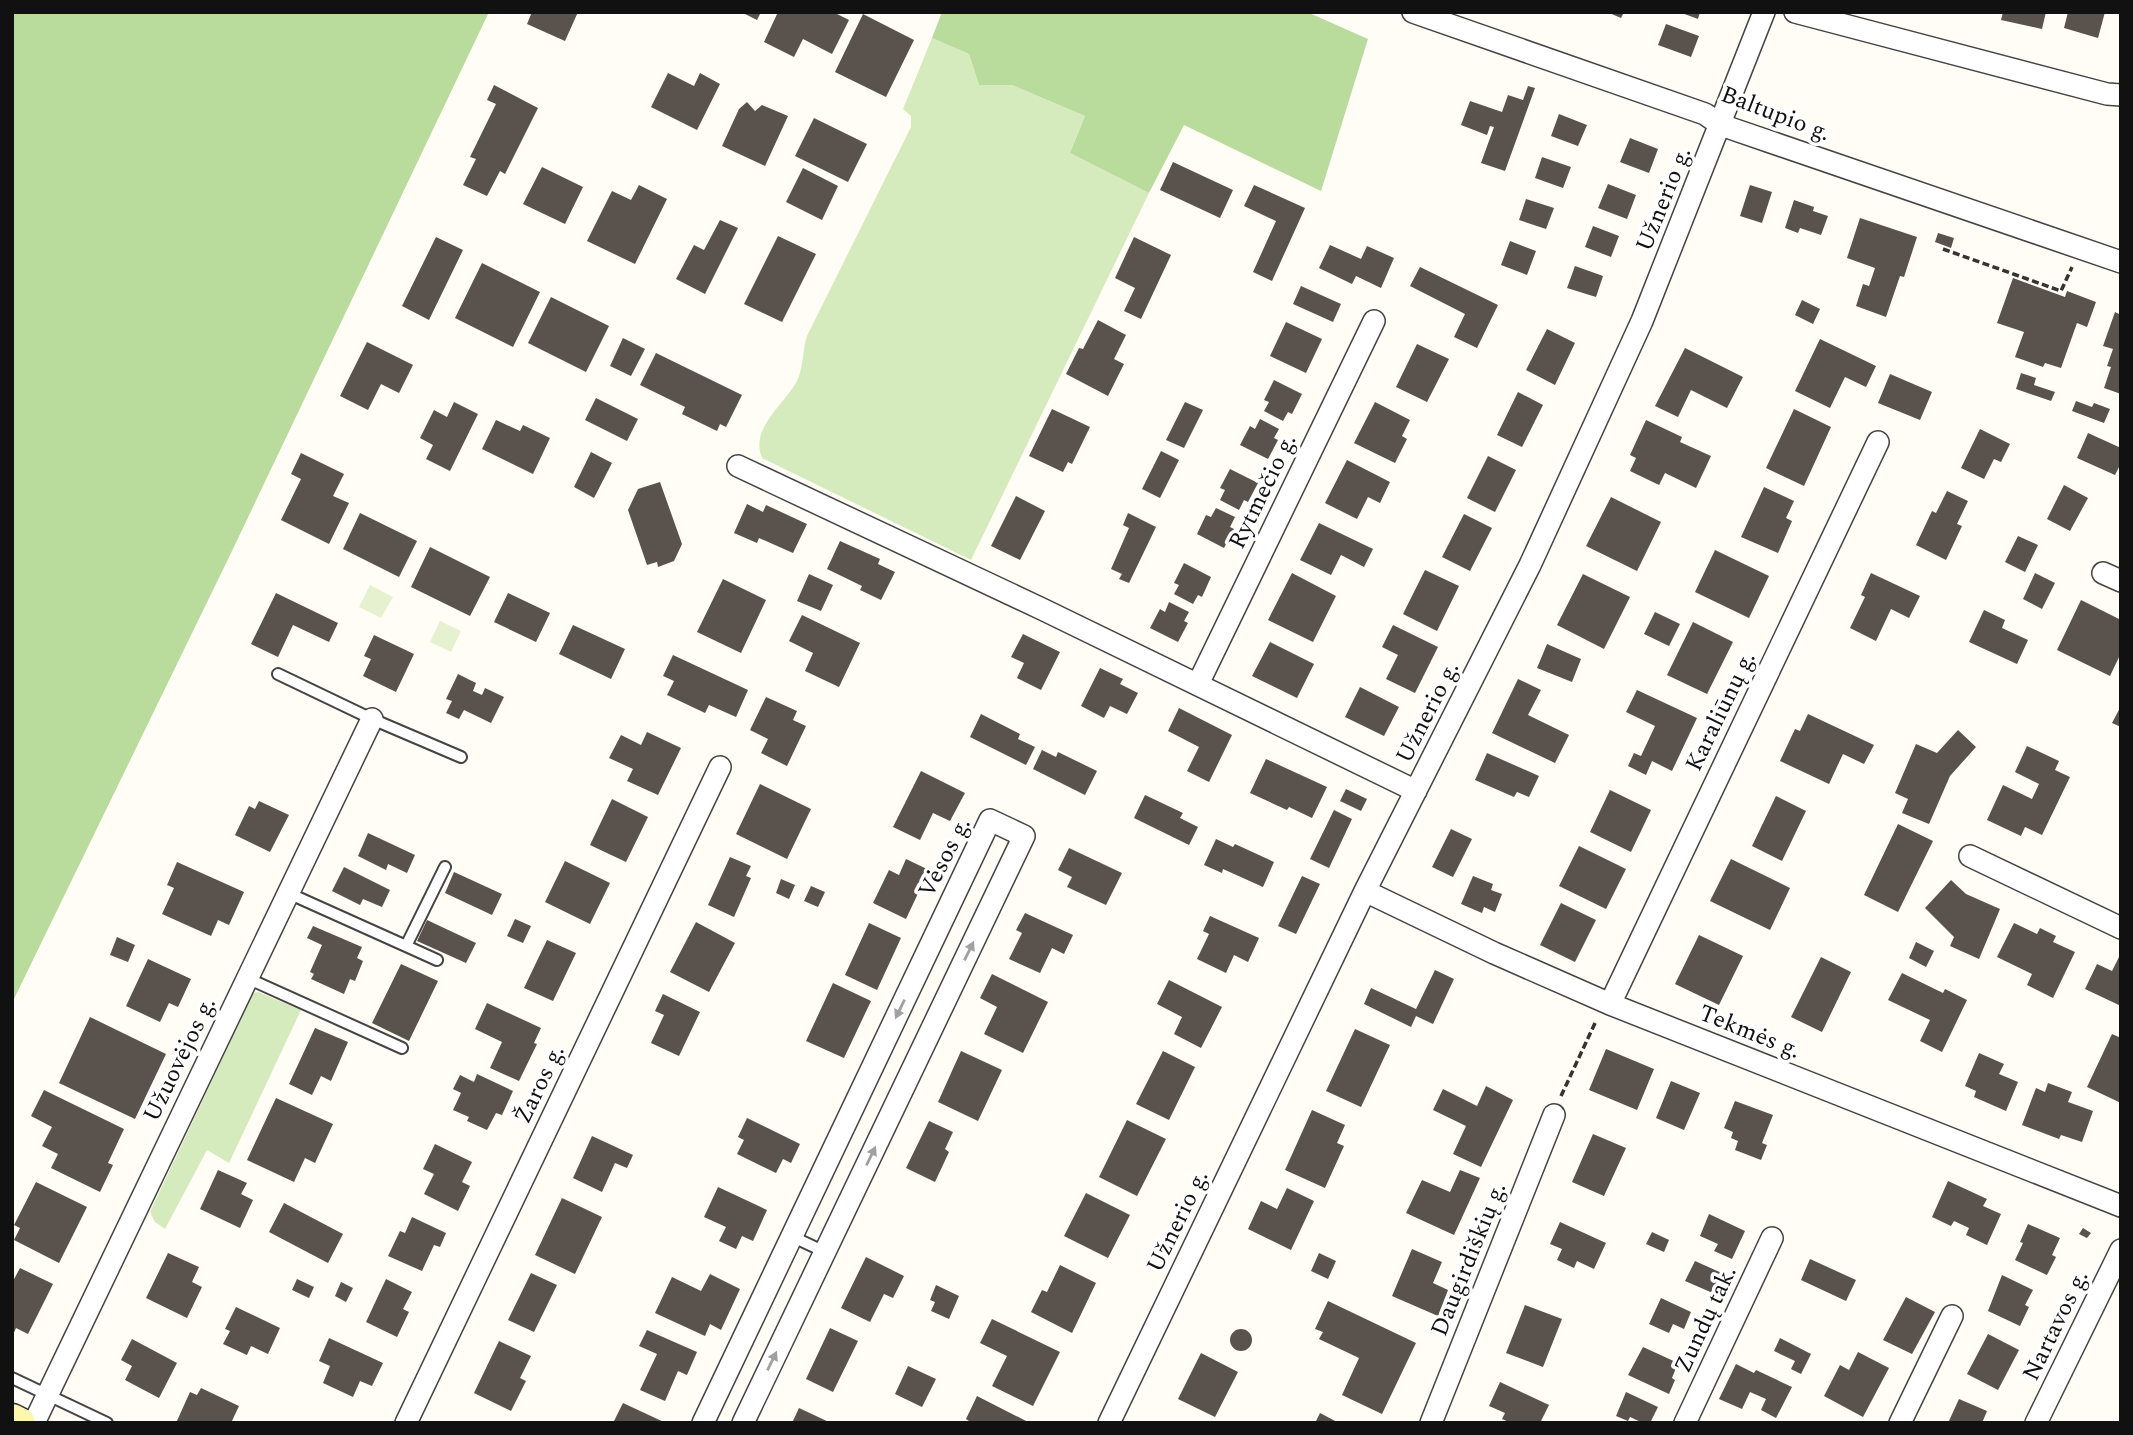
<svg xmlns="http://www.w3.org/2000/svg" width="2133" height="1435" font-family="Spectral,serif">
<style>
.green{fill:#d5ebbd}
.forest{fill:#b9dc9c}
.pitch{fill:#e6f2cf}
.building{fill:#5a524d}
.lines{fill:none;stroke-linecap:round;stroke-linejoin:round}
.service-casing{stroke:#444;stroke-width:14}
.minor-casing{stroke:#444;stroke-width:24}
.secondary-casing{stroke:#333;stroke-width:33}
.path{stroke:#333;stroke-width:3.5;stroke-dasharray:7 3.5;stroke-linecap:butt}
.service{stroke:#fff;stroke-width:10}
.minor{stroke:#fff;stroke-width:21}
.secondary{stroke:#fff6b0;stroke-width:30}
.oneway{fill:#a0a0a0}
.labels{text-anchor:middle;stroke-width:7;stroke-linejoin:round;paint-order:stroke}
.street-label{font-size:24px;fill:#111;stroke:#fff}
</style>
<rect width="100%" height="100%" fill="#fffdf5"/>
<path class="green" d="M932 38 969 54 979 85H1012L1085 116 1070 153 1149 193 971 560 762 458C750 429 782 406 796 383 804 368 802 351 807 336L911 127V116L903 109Z
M258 992 301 1010 229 1163 207 1150 165 1229 155 1222 150 1212 251 998 254 993Z"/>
<path class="forest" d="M12 12H489L232 551 12 1003Z
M942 12H1307L1368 39 1321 191 1184 125 1149 193 1070 153 1085 116 1012 85H979L969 54 932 38Z"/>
<path class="pitch" d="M370 585 393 597 381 618 359 607Z
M440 621 461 631 451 652 430 642Z"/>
<path class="building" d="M532 12H578L565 41 527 24Z
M741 12H761L757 20Z
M778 12H833L849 20 832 54 803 39 794 57 764 42Z
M1607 12H1624L1621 18Z
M1679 12H1700L1698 19Z
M2003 12H2046L2042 29 2001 20Z
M2068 12H2105L2098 38 2064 28Z
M863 14 914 40 886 97 835 72Z
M1666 24 1699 36 1691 57 1658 45Z
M668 73 694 86 700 73 720 84 697 130 651 107Z
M494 85 538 108 505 174 500 171 487 196 463 185 476 159 470 157 496 104 487 100Z
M1528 86 1535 88 1505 171 1481 163 1494 127 1490 126 1487 135 1461 125 1470 101 1502 112 1508 95 1523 100Z
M747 102 755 111 762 105 788 116 765 166 722 146 739 109Z
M1559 114 1587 125 1578 146 1551 136Z
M814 118 867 144 848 182 795 156Z
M1630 138 1658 149 1649 173 1620 162Z
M1542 157 1571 167 1563 188 1535 178Z
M1173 162 1233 190 1220 218 1160 190Z
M542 167 583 187 565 224 523 204Z
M803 168 838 186 822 220 786 202Z
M1608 184 1636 195 1627 219 1598 208Z
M639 185 667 199 635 264 587 241 612 191 631 200Z
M1254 185 1305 208 1272 281 1253 272 1276 221 1244 206Z
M1750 185 1772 192 1762 223 1740 216Z
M1526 199 1554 208 1546 229 1519 220Z
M1794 200 1814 207 1813 211 1828 216 1821 235 1800 228 1798 233 1785 228Z
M1860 218 1917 237 1904 277 1900 276 1886 317 1856 306 1863 284 1869 286 1875 268 1847 258Z
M720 220 738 228 705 294 676 279 694 245 704 250Z
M1593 226 1619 236 1611 257 1585 247Z
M1938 233 1954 238 1951 248 1935 242Z
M778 236 816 254 782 322 744 304Z
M436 237 463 250 429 320 402 306Z
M1134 237 1171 255 1141 319 1124 311 1135 288 1115 278Z
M1510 241 1536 251 1527 275 1501 265Z
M1330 245 1361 259 1367 246 1394 258 1381 288 1356 276 1352 284 1319 268Z
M482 263 540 292 513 347 455 318Z
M1575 266 1603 276 1596 297 1567 288Z
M1420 267 1498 305 1477 348 1454 337 1465 314 1410 286Z
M2013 278 2065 297 2067 291 2096 302 2087 327 2077 323 2061 368 2045 363 2043 367 2015 357 2024 332 1997 323Z
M1301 286 1341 304 1333 322 1293 304Z
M551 297 609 326 586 372 528 343Z
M1802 300 1820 309 1813 324 1795 315Z
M2115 312 2121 315V394L2104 388 2111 367 2107 366 2113 349 2103 346Z
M1098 320 1126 335 1114 359 1124 364 1108 396 1066 374 1079 348 1083 349Z
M1286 322 1322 339 1306 373 1270 356Z
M1547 329 1575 343 1555 385 1526 370Z
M623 338 645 349 631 376 610 366Z
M1820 339 1876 366 1866 387 1845 377 1830 408 1795 391Z
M367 342 413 365 399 393 381 384 368 410 340 396Z
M1417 344 1449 359 1427 402 1396 387Z
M1685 348 1743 377 1727 408 1691 390 1678 417 1655 406Z
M656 353 742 395 726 427 720 424 717 431 682 414 685 407 640 385Z
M2021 373 2036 378 2034 385 2055 392 2051 401 2016 389Z
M1890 374 1932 392 1920 420 1878 403Z
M1274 380 1302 394 1292 414 1288 412 1283 421 1264 411 1269 402 1264 400Z
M1518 392 1543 405 1522 447 1497 435Z
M596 398 638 419 627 441 585 420Z
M2076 401 2092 407 2094 403 2110 409 2104 423 2072 411Z
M454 402 478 414 450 471 426 459 433 445 420 438 434 410 447 417Z
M1185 402 1203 410 1184 448 1166 440Z
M1375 402 1410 420 1402 436 1407 439 1395 463 1354 443Z
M1052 409 1090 427 1072 464 1068 462 1063 472 1029 456Z
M1794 409 1831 427 1804 486 1766 468Z
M1260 419 1279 429 1274 438 1278 440 1268 459 1240 445 1250 426 1255 429Z
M496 420 520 431 523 425 550 438 533 474 482 449Z
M1646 420 1682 437 1680 442 1711 456 1696 488 1665 473 1659 485 1630 471 1636 458 1630 455Z
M1980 429 2010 444 2001 462 1994 459 1984 479 1961 468Z
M2088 433 2121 448V463L2115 475 2077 458Z
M1161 451 1179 460 1160 498 1142 489Z
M591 452 612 463 594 498 574 487Z
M301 453 344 474 333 496 349 503 329 544 281 520 301 479 291 474Z
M1488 456 1516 470 1495 512 1467 498Z
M1347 460 1390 482 1380 503 1368 497 1357 519 1325 503Z
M1230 469 1258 483 1248 502 1244 500 1239 510 1220 500 1225 490 1220 488Z
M660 482 682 544 674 561 658 567 657 562 647 565 628 510 638 489Z
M2064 485 2088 498 2070 531 2047 519Z
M1764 487 1794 501 1786 518 1792 521 1778 553 1741 537Z
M1947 491 1968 501 1957 524 1962 526 1946 560 1916 545 1932 511 1936 513Z
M1016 496 1045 511 1020 560 991 546Z
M1611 497 1661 522 1637 571 1586 546Z
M747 504 763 512 766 505 807 524 793 553 759 538 757 543 734 533Z
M1216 508 1235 517 1230 527 1234 529 1224 548 1197 534 1206 515 1211 517Z
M360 513 417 541 399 577 343 549Z
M1128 513 1156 527 1129 583 1119 579 1122 574 1111 569 1129 528 1123 525Z
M1464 514 1492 528 1470 571 1442 557Z
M1319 523 1373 549 1364 567 1341 555 1331 575 1300 560Z
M2018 536 2038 545 2025 572 2005 562Z
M840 541 880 559 878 564 895 572 881 600 860 590 862 586 827 569Z
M430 547 490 577 470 616 411 587Z
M1715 550 1769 576 1749 618 1695 592Z
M1184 563 1211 577 1202 597 1198 595 1193 604 1174 594 1179 585 1174 583Z
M1425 570 1459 586 1437 631 1403 614Z
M1292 573 1336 596 1313 642 1268 620Z
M1871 573 1920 596 1909 618 1891 609 1876 641 1850 628 1865 597 1861 595Z
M2035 573 2055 583 2042 609 2023 599Z
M809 574 833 585 821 611 797 601Z
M1583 574 1630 597 1604 649 1557 625Z
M723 579 766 600 741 653 697 632Z
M276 593 338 623 329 642 293 625 278 657 251 644Z
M508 593 550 613 536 642 494 622Z
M2081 600 2121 620V653L2110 676 2057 650Z
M1169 602 1189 612 1184 621 1188 623 1178 642 1150 628 1160 609 1165 612Z
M1984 610 2005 620 2002 628 2028 640 2017 664 1969 642Z
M1655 612 1680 624 1669 646 1644 634Z
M802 615 860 643 839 687 805 671 813 653 789 641Z
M1693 622 1733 642 1707 694 1667 675Z
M573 625 625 649 611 679 559 654Z
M1393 625 1438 647 1415 693 1386 679 1398 655 1382 647Z
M1023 634 1060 652 1041 690 1017 678 1024 663 1011 657Z
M374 635 414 654 396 692 363 676 371 659 364 656Z
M1270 642 1314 664 1297 698 1252 676Z
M1547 644 1581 659 1572 682 1537 668Z
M673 655 748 690 736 717 709 705 705 713 667 695 674 681 663 676Z
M1100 668 1123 679 1120 684 1138 693 1127 714 1110 706 1104 718 1081 706Z
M458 674 476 683 473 691 482 695 485 688 504 697 491 723 464 710 459 719 446 713 452 701 446 699Z
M1518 679 1541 690 1528 715 1569 735 1555 763 1492 733Z
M1360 687 1399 707 1384 736 1345 717Z
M1637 690 1697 718 1672 771 1652 761 1646 775 1628 766 1634 753 1641 756 1655 726 1626 712Z
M766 697 797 711 793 720 806 726 787 766 761 753 768 739 750 730Z
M2121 706V727L2112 723Z
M1179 708 1232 735 1209 782 1187 771 1199 747 1168 731Z
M981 714 1020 734 1018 739 1035 747 1026 765 970 737Z
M1808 714 1874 745 1864 764 1843 754 1829 784 1780 761 1795 729 1800 731Z
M1958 730 1976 747 1950 776 1929 824 1902 813 1908 799 1895 793 1916 744 1937 753Z
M647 732 681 748 658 795 627 781 633 769 609 758 621 735 641 745Z
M2027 746 2059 761 2055 770 2070 777 2042 835 2025 827 2021 836 1987 820 2003 785 2032 799 2039 784 2015 772Z
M1042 750 1056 757 1058 752 1097 771 1085 795 1033 769Z
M1487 753 1539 776 1529 797 1517 792 1514 797 1475 780Z
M1266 759 1327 787 1312 818 1289 807 1287 810 1250 793Z
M921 771 965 793 950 821 933 813 920 840 893 827Z
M760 784 811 809 787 859 736 834Z
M1346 789 1367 799 1361 811 1340 801Z
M1610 790 1651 810 1631 852 1590 832Z
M1145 795 1183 813 1180 818 1198 827 1189 845 1134 818Z
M1776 796 1806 811 1782 861 1752 846Z
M612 799 648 817 626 862 590 845Z
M259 801 289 815 270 852 235 835 249 806 255 809Z
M1334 810 1352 819 1329 868 1310 859Z
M1898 824 1933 841 1898 912 1864 895Z
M1451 829 1472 839 1453 877 1432 867Z
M368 833 415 855 407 873 388 864 386 870 358 856Z
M1216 839 1233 847 1235 844 1274 862 1263 887 1223 869 1222 873 1204 865Z
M1579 846 1626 869 1606 909 1559 886Z
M1069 848 1122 873 1106 905 1067 887 1072 877 1058 870Z
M730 857 751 866 746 876 751 878 734 917 708 905Z
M906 859 929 870 906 919 873 903 889 870 899 875Z
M1731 859 1790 888 1770 930 1710 901Z
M565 861 610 883 590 924 545 902Z
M177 862 244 892 229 925 218 920 211 936 162 914 174 888 167 885Z
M344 867 390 890 382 907 363 899 360 905 332 891Z
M454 872 502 894 492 915 445 893Z
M1302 876 1320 884 1296 934 1278 926Z
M1473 876 1493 884 1491 890 1502 894 1495 912 1484 907 1482 913 1461 904Z
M781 879 795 885 789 899 776 893Z
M1951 880 1966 894 2000 909 1979 959 1950 946 1954 937 1925 908Z
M811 886 825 892 818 907 804 901Z
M1561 903 1596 920 1575 962 1540 945Z
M1025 913 1073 935 1064 954 1052 948 1040 973 1009 959 1022 933 1016 930Z
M1210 916 1259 938 1248 962 1234 955 1226 973 1197 959 1209 934 1203 931Z
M515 919 531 926 523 943 507 936Z
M427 920 476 943 466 963 417 941Z
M696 922 735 943 709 992 670 972Z
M869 923 901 938 877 990 845 975Z
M2014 923 2037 934 2040 928 2056 936 2053 942 2075 952 2053 998 2027 985 2032 974 1997 957Z
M313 926 362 947 357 958 363 961 355 981 350 979 344 994 311 979 314 974 310 972 322 945 307 938Z
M1699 935 1743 956 1719 1005 1675 984Z
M117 937 135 945 128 962 110 955Z
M547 940 576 953 553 1001 524 988Z
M1916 942 1934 951 1926 967 1909 958Z
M2121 953V1006L2085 989 2097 964 2112 971Z
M1821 957 1851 972 1822 1032 1791 1017Z
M148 959 191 979 178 1007 169 1003 160 1022 126 1006Z
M401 964 438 981 409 1041 372 1023Z
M1435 970 1454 979 1433 1024 1416 1016 1411 1027 1364 1004 1371 988 1416 1009Z
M1902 973 1943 993 1945 989 1967 1000 1942 1052 1920 1041 1930 1020 1888 1000Z
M992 974 1048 1002 1023 1053 984 1034 997 1007 980 998Z
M1169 980 1222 1007 1201 1048 1174 1034 1182 1017 1157 1004Z
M833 983 871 1001 844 1058 806 1041Z
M663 994 700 1012 679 1056 651 1043 664 1015 655 1011Z
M487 1003 541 1028 534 1043 537 1044 519 1081 490 1068 502 1042 475 1029Z
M90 1017 166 1054 135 1119 59 1083Z
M315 1028 348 1042 331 1081 321 1076 312 1095 289 1084Z
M1355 1029 1390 1045 1361 1107 1326 1091Z
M2112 1034 2121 1038V1103L2087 1087Z
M1606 1049 1654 1069 1637 1110 1589 1090Z
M961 1051 1002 1070 978 1121 938 1102Z
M1163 1051 1195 1067 1169 1120 1136 1104Z
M1979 1053 2004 1064 1999 1074 2018 1082 2006 1111 1974 1097 1976 1091 1965 1086Z
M477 1074 513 1091 502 1115 496 1113 487 1130 467 1121 469 1117 453 1110 461 1093 453 1089 460 1075 474 1082Z
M1671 1081 1700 1093 1684 1130 1656 1118Z
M2048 1083 2072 1092 2068 1102 2093 1111 2082 1142 2061 1135 2059 1139 2022 1125 2036 1088 2045 1092Z
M1486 1086 1513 1100 1481 1167 1453 1154 1466 1126 1433 1110 1443 1089 1477 1106Z
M44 1090 124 1129 108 1163 113 1165 100 1192 51 1168 58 1154 42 1146 52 1127 31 1116Z
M276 1098 333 1124 315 1163 305 1158 294 1182 247 1160Z
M1735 1101 1773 1115 1762 1143 1767 1145 1761 1160 1735 1150 1738 1141 1731 1138 1733 1132 1724 1128Z
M1312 1110 1345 1125 1337 1143 1344 1146 1325 1188 1285 1170Z
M747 1118 800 1144 791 1163 783 1159 776 1173 737 1154 744 1140 738 1137Z
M1127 1120 1166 1139 1137 1196 1099 1177Z
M929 1121 953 1132 945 1149 949 1152 935 1182 906 1168Z
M1593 1134 1626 1148 1604 1196 1572 1182Z
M592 1136 633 1155 627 1168 615 1163 602 1192 573 1178Z
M435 1144 472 1162 462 1182 470 1186 458 1211 424 1194 434 1174 423 1169Z
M218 1170 247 1183 241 1194 253 1200 240 1228 200 1209Z
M1460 1170 1480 1178 1454 1235 1406 1213 1422 1180 1450 1192Z
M1948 1181 1987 1199 1983 1206 2001 1214 1987 1245 1966 1235 1969 1228 1954 1221 1951 1226 1932 1217Z
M36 1182 87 1207 59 1263 14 1240 20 1228 14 1225Z
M718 1187 767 1210 753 1241 742 1236 736 1249 719 1241 726 1227 704 1217Z
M1287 1188 1314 1201 1291 1250 1248 1229 1261 1201 1277 1209Z
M1086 1193 1130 1215 1108 1258 1064 1236Z
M562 1198 602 1217 575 1274 535 1255Z
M284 1203 343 1234 328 1263 269 1232Z
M1709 1214 1745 1231 1732 1259 1714 1251 1718 1244 1700 1236Z
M412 1217 446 1233 440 1247 434 1245 422 1271 388 1256 400 1231 405 1233Z
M1560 1222 1606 1243 1594 1269 1577 1261 1574 1268 1557 1260 1562 1249 1550 1244Z
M2028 1224 2060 1238 2052 1255 2056 1257 2047 1275 2015 1260 2023 1243 2020 1242Z
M2083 1228 2091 1233 2087 1238 2079 1234Z
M1652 1232 1669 1240 1664 1252 1646 1244Z
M1412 1249 1442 1262 1433 1283 1448 1290 1438 1316 1392 1296Z
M168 1253 199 1267 192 1282 202 1287 187 1318 146 1298Z
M1319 1253 1336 1261 1328 1279 1311 1271Z
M866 1257 904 1276 893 1298 884 1294 870 1322 841 1308Z
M1810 1259 1856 1280 1846 1301 1801 1280Z
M1695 1261 1724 1274 1715 1294 1685 1281Z
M1060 1265 1096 1283 1072 1333 1031 1312 1042 1290 1047 1292Z
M20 1268 53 1284 28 1334 16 1328 12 1337V1283Z
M531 1273 557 1285 534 1332 508 1320Z
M710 1274 740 1289 721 1330 710 1324 705 1336 655 1313 672 1277 701 1291Z
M2002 1275 2033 1290 2025 1305 2029 1307 2020 1326 1988 1311Z
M297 1279 314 1287 309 1298 292 1290Z
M386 1279 412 1292 403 1309 409 1312 397 1337 366 1322Z
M341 1282 353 1288 346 1302 335 1296Z
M936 1285 959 1296 949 1319 931 1311 935 1302 930 1300Z
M1906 1297 1935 1312 1912 1354 1883 1340Z
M1661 1298 1691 1312 1684 1329 1673 1324 1669 1333 1649 1324Z
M1328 1301 1416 1343 1382 1414 1342 1395 1359 1358 1319 1339 1323 1332 1315 1329Z
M1525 1305 1562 1319 1543 1367 1506 1353Z
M236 1307 280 1328 268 1354 251 1346 247 1355 223 1344 230 1331 225 1329Z
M992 1319 1060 1352 1033 1406 992 1386 1007 1356 980 1343Z
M830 1328 858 1341 833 1392 806 1379Z
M1230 1340a11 11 0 1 1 22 0a11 11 0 1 1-22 0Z
M647 1330 697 1352 687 1375 678 1371 665 1401 640 1390 657 1354 639 1346Z
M1988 1334 2019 1350 1998 1390 1967 1374Z
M329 1338 383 1363 372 1386 360 1381 353 1397 323 1383 330 1366 319 1361Z
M1780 1338 1811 1354 1801 1374 1791 1369 1795 1361 1774 1351Z
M132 1339 177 1363 159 1398 125 1380 132 1366 121 1360Z
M499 1341 531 1356 520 1378 526 1381 511 1411 474 1393Z
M1643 1347 1678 1363 1672 1378 1675 1380 1669 1394 1628 1375Z
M1858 1352 1889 1368 1863 1417 1824 1396 1840 1365 1849 1370Z
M1201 1353 1238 1372 1215 1417 1178 1399Z
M1736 1364 1754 1373 1756 1370 1792 1387 1776 1418 1761 1410 1766 1399 1750 1392 1742 1409 1719 1399Z
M908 1366 936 1379 922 1407 895 1394Z
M1500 1382 1549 1405 1540 1423H1511L1502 1419 1505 1413 1489 1406Z
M201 1388 239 1406 231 1423H176L190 1392 197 1395Z
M1626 1392 1658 1407 1650 1423H1643L1630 1417 1628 1421 1616 1416Z
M977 1396 1030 1423H972L966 1419Z
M1959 1399 1987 1411 1982 1423H1948Z
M623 1403 666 1423H613Z
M799 1408 831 1423H792Z
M1320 1413 1339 1423H1315Z"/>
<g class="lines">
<g class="service-casing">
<path id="service" d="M278 674 372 719 461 757
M288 893 406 946 445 867
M406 946 437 960
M247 978 402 1048
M791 1236 825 1252
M12 1378 107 1423"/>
</g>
<g class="minor-casing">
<path id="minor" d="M1413 12 1705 114 1721 125 2121 262
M1795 12 2107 94 2121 95
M738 466 1042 609 1416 791
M2103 573 2121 581
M1198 684 1374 321
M1970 856 2121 928
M1365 891 1494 953 1610 1004 2121 1206
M1610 1004 1878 442
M34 1423 372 719
M406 1423 720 767
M703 1423 990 820 1024 836 743 1423
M1109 1423 1365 891 1530 565 1642 321 1764 12
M1431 1423 1554 1115
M1685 1423 1772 1238
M1900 1423 1952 1316
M2036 1423 2121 1250"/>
</g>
<g class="secondary-casing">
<path id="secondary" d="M12 1419 20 1423"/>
</g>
<path class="path" d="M1943 249 2061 291 2072 267
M1561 1096 1596 1021"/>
<use href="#service" class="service"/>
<use href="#minor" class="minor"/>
<use href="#secondary" class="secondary"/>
</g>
<defs><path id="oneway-solid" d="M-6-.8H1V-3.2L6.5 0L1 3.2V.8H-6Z" transform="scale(1.75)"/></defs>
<g class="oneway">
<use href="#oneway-solid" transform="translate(969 951) rotate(-64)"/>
<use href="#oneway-solid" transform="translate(900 1009) rotate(116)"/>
<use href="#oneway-solid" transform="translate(871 1156) rotate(-64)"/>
<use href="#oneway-solid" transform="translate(772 1361) rotate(-64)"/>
</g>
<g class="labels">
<g class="street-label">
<text transform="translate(1776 113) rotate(21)" y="8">Baltupio g.</text>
<text transform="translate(1663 199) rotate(-68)" y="8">Užnerio g.</text>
<text transform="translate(1262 491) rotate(-64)" y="8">Rytmečio g.</text>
<text transform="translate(1720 711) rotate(-64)" y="8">Karaliūnų g.</text>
<text transform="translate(1427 712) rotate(-63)" y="8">Užnerio g.</text>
<text transform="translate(944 857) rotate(-63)" y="8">Vėsos g.</text>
<text transform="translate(1750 1031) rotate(22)" y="8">Tekmės g.</text>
<text transform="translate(179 1059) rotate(-64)" y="8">Užuovėjos g.</text>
<text transform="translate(539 1084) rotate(-64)" y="8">Žaros g.</text>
<text transform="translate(1177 1221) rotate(-64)" y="8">Užnerio g.</text>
<text transform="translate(1468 1259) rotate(-68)" y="8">Daugirdiškių g.</text>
<text transform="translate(1705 1319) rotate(-65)" y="8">Zundų tak.</text>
<text transform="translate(2055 1325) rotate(-64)" y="8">Nartavos g.</text>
</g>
</g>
<rect width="2133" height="1435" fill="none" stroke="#111111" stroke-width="28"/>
</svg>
